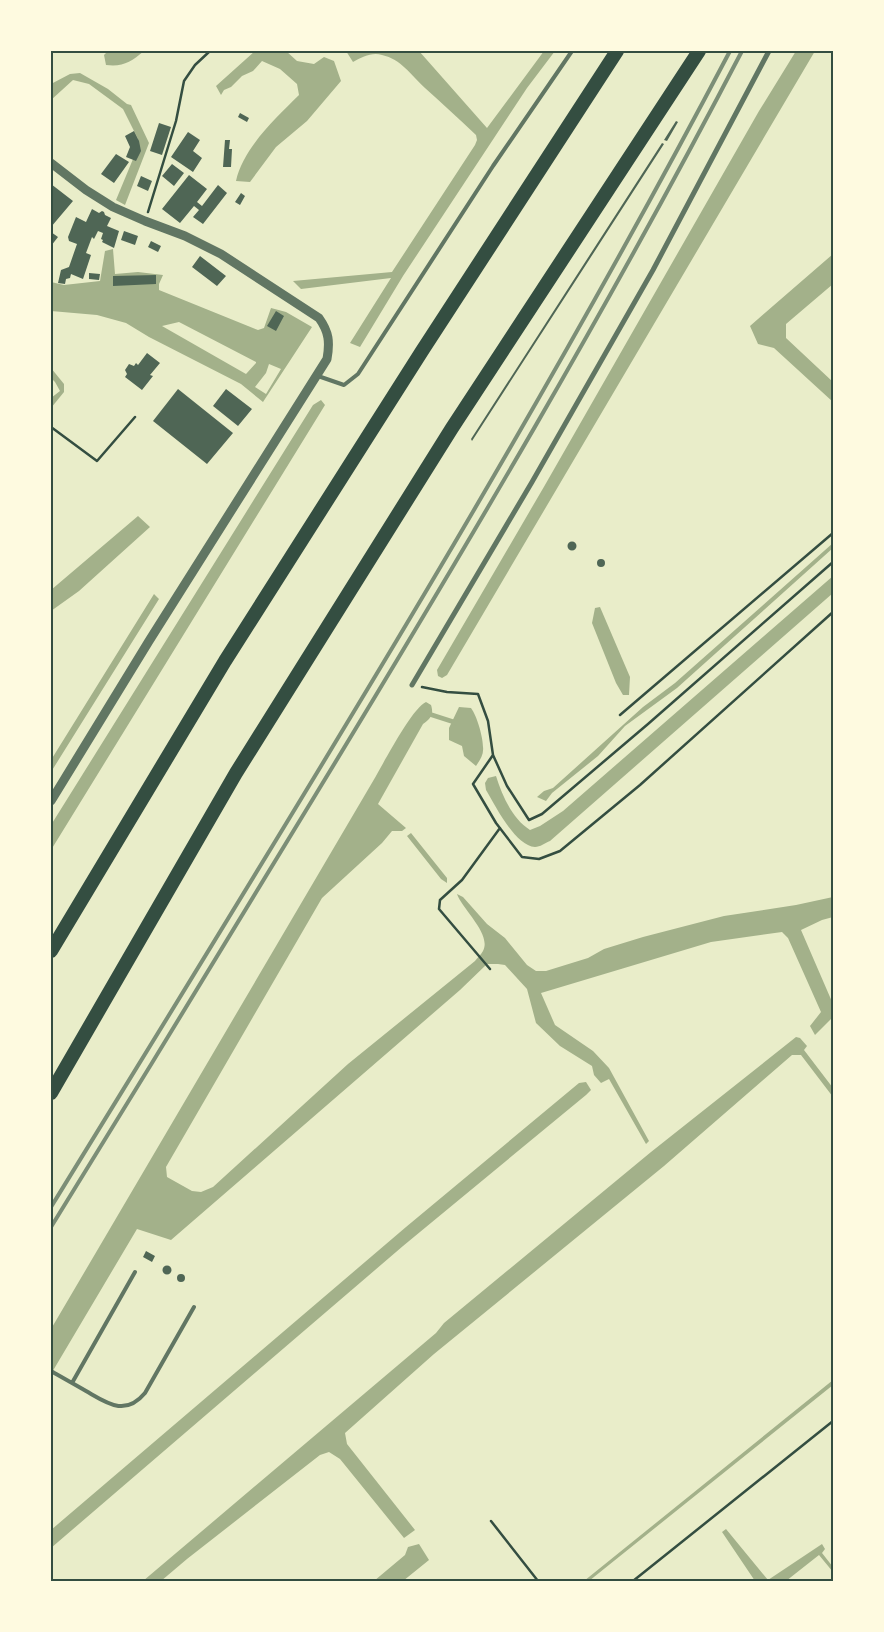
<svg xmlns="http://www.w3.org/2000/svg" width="884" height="1632" font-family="'PT Sans',sans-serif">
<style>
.water{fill:#a3b18a;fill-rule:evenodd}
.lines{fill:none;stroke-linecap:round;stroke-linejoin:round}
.stream{stroke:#a3b18a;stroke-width:4.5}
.building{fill:#4f6655}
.path{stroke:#344e41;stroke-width:2.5}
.service{stroke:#617663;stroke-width:4}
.minor{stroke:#617663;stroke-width:5}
.tertiary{stroke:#617663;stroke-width:9}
.motorway{stroke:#344e41;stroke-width:14}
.rail{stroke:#7c8e77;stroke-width:4}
.neatline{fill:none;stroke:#344e41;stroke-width:2}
</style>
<rect width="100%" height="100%" fill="#e9edc9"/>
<path class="water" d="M108 51H144C131 62 123 67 106 65L104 55Z
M255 51H286L297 61 314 64 324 57 334 61 341 81 307 121 276 147 250 182 236 181C243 148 276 118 299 95L297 84 280 69 262 61 253 71 242 76 231 87 224 90 221 95 216 86Z
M346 51H419L487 128 544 51H555L527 88 403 276 360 347 350 343 391 278 301 289 293 281 392 272 475 145 477 140 476 135C459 119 442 103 425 88 411 75 401 59 382 55 372 52 362 57 353 62Z
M796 51H815L447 675 442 678 438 676 437 670 545 485 759 111Z
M80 73 108 89 127 104 131 105 149 143 125 205 116 200 138 147V139L123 109 89 84 73 80 51 100V84L70 74Z
M113 249 115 274 138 272 163 275 159 284V290L258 330 264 328 271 308 286 312 312 327 263 402 241 384 149 337 126 323 97 315 51 311V282L64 285 100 281 105 251ZM179 322 256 362V363L246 374 162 326ZM269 364 281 369 266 394 255 387 266 373Z
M833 254V284L786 324V338L833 382V402L774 348 758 344 750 326Z
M51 368 64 384V392L51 408V398L60 391 55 382 51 378Z
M321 400 325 405 51 850V825L313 405Z
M138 516 150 527 79 591 51 611V590Z
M833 543V548L677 688 625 726 598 756 552 793 546 801 537 797 544 791 553 788 643 707 675 683Z
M833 576V593L550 841C545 843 540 847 535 847 515 846 495 805 486 790L485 783 488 778 496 776C502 795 512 819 530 830L540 826 563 811Z
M154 594 159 599 51 772V760Z
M600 607 630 677 629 695H623L616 683 592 623 595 608Z
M426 702 431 705C434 715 431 718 423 724L378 804 406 828 402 831H392L382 843 322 898 166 1167 167 1177 192 1191 201 1192 213 1187 348 1064 475 961C477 958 481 955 483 951 492 934 462 909 457 894L463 897 487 924 505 938 527 965 536 971H546L588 958 604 949 643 937 724 916 796 905 833 897V917L822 920 801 930 833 1004V1017L815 1035 810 1026 821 1012 788 938 782 932 711 942 541 993 555 1025 593 1051 609 1068 649 1141 646 1144 609 1079 601 1083 594 1075 592 1066 560 1046 536 1023 527 989 505 965 498 964H487L460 990 171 1240 137 1229 51 1374V1329L376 776C384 762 413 707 426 702Z
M459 707 471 708C477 716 483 737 483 747 484 754 480 760 476 766L464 756 462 746 449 740V728Z
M411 833 447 878V883L441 879 407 836Z
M796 1037 800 1038 807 1046 804 1050 833 1088V1097L801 1055H792L664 1166 434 1354 345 1433 347 1444 415 1530 404 1538 340 1459 329 1452 320 1455 187 1559 161 1581H143L436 1333 444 1323 651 1152Z
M586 1082 591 1090 586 1095 403 1246 51 1548V1530L406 1227 579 1083Z
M833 1380V1385L589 1581H584Z
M726 1529 768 1580 822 1544 825 1549 822 1553 833 1567V1572L819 1555 786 1581H755L722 1532Z
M419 1544 429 1560 403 1581H374L405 1555 408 1547Z"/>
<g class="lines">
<path class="stream" d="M429 714 457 723"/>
</g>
<path class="building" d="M240 113 249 118 247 122 238 117Z
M676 121 678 122 667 141 664 140Z
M159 123 171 127 162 155 150 151Z
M134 131 139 141 141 151 136 161 126 157 130 147 125 136Z
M188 132 200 140 193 151 202 158 193 172 171 157Z
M225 140H230L229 149H232L231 167H223Z
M662 143 664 144 472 441 471 439Z
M116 154 129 162 114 183 101 174Z
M172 164 184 173 174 186 162 176Z
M189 175 207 189 197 202 202 206 218 185 227 193 203 224 193 217 199 210 194 206 180 223 162 209Z
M141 176 152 181 148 191 137 186Z
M51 184 73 201 51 227Z
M241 193 245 196 240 205 235 202Z
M92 209 99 213 102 211 104 212 105 215 111 218 107 226 119 231 114 248 102 242 103 240 101 239 103 233 98 231 94 239 92 237 86 253 91 255 83 279 71 274 70 278 66 279 65 284 58 283 61 270 69 267 77 244 69 241 68 237 76 217 86 222Z
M124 231 138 236 135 245 121 240Z
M51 232 58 237 51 246Z
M151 241 161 246 158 252 148 247Z
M200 256 226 276 217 286 192 267Z
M89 273 100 274 99 280 89 279Z
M156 275V284L113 286V276Z
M276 311 284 316 276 331 267 326Z
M147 353 160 363 150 375 153 376 142 390 125 377 127 374 125 370 129 364 134 366 136 363 138 365Z
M178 389 233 433 207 464 153 421Z
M226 389 252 409 238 426 213 406Z
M567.5 546a4.5 4.5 0 1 1 9 0a4.5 4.5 0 1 1-9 0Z
M597 563a4 4 0 1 1 8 0a4 4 0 1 1-8 0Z
M146 1251 155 1256 152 1262 143 1257Z
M162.5 1270a4.5 4.5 0 1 1 9 0a4.5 4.5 0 1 1-9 0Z
M177 1278a4 4 0 1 1 8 0a4 4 0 1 1-8 0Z"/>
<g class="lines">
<path class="path" d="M148 212 176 121 184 81 195 65 210 51
M51 427 97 461 135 417
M422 687 447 692 478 694 488 721 493 755 473 784 496 823 522 857 539 859 560 851 640 785 833 612
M620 715 833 533
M493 755 507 786 529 820 542 814 648 724 833 562
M490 969 439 909 440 900 462 880 500 828
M491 1521 538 1581
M633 1581 833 1421"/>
<path class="service" d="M318 376 344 385 358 374 493 166 572 51
M51 1371C63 1378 74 1384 86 1391 107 1403 125 1417 145 1393L194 1307
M72 1383 135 1272"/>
<path class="minor" d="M412 685 532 482 653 270 769 51"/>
<path class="tertiary" d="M51 163 86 190 113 207 145 221 185 236 221 254 319 318C329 332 330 342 327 359L149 641 51 801"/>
<path class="motorway" d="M51 951 225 661 422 351 617 51
M51 1093 236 773 452 428 699 51"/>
<path class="rail" d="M51 1207C285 826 522 447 730 51
M51 1227C140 1083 228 939 316 794 464 551 610 305 742 51"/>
</g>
<rect width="884" height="1632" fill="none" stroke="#fefae0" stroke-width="105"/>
<rect x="52" y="52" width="780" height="1528" class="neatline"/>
</svg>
